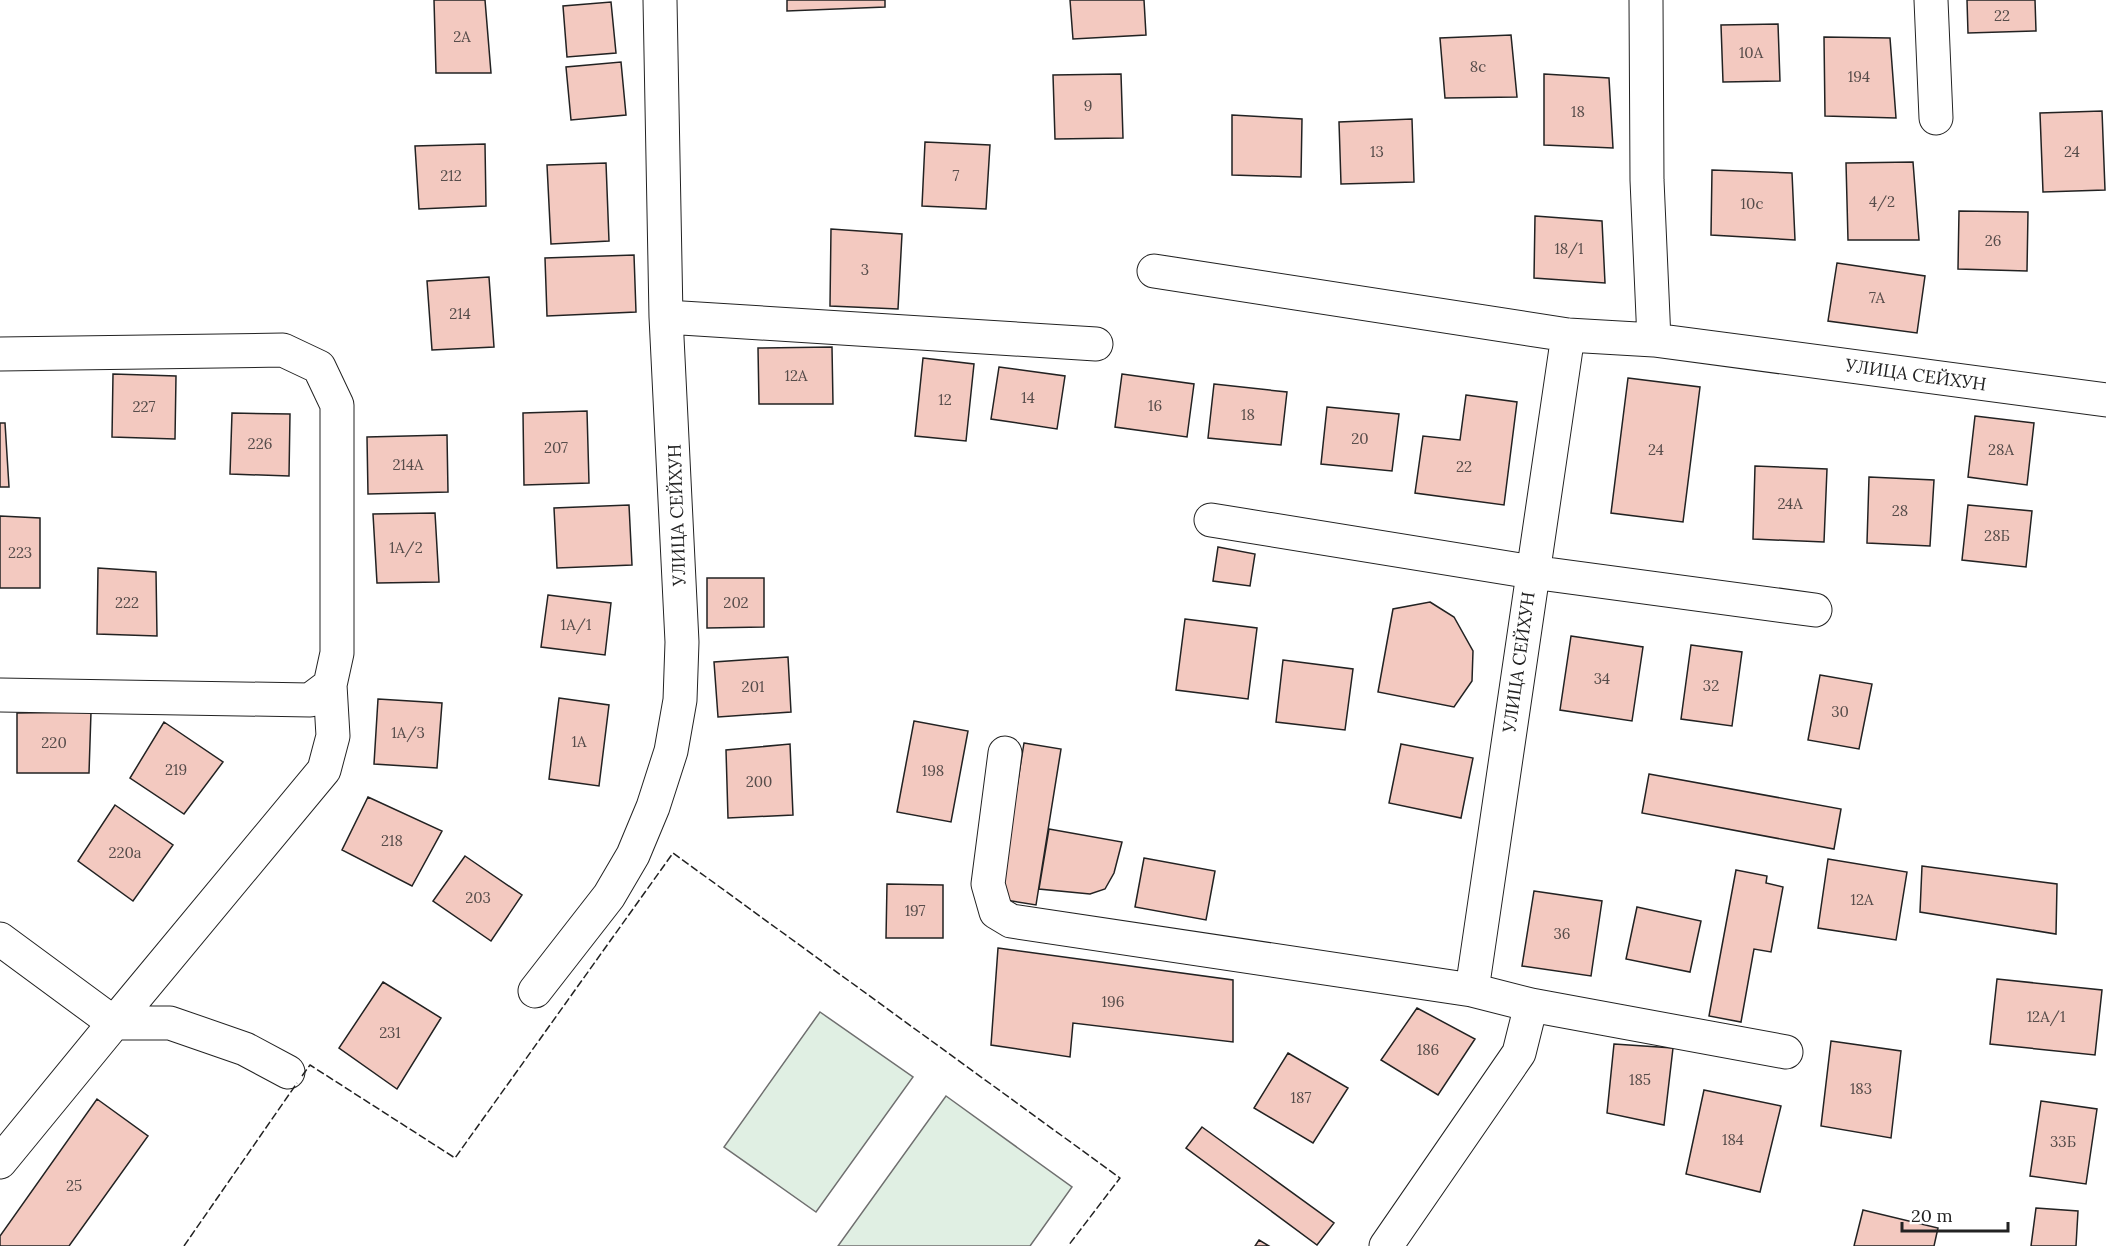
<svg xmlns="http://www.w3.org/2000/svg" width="2106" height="1246" font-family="Lora,serif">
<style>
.green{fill:#e0efe3;stroke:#6f6f6f;stroke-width:1.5}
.building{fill:#f3c9c0;stroke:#222;stroke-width:1.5}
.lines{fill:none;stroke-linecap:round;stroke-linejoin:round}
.minor-casing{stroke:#222;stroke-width:35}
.minor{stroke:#fff;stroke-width:33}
.fence{stroke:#222;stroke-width:1.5;stroke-dasharray:8 3;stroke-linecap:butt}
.labels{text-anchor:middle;stroke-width:4.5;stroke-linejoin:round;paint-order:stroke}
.number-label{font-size:15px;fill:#564c4a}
.street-label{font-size:18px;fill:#222;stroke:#fff}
</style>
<rect width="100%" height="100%" fill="#fff"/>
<path class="green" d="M820 1012 913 1077 816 1212 724 1147Z
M946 1096 1072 1187 1030 1246H838Z"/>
<path class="building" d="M434 0H485L491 73H436Z
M787 0H885V7L787 11Z
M1070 0H1144L1146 35 1073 39Z
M1967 0H2035L2036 31 1968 33Z
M611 2 616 53 567 57 563 6Z
M1778 24 1780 81 1723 82 1721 25Z
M1511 35 1517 97 1445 98 1440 38Z
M1824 37 1890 38 1896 118 1825 116Z
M621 62 626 115 571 120 566 67Z
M1121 74 1123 138 1055 139 1053 75Z
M1544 74 1609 78 1613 148 1544 145Z
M2102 111 2105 190 2043 192 2040 113Z
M1232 115 1302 119 1301 177 1232 175Z
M1412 119 1414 182 1341 184 1339 122Z
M925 142 990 145 986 209 922 206Z
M485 144 486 206 419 209 415 146Z
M1913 162 1919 240H1848L1846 163Z
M606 163 609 241 551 244 547 165Z
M1712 170 1792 173 1795 240 1711 235Z
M1959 211 2028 212 2027 271 1958 269Z
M1535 216 1602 221 1605 283 1534 278Z
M831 229 902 234 898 309 830 306Z
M634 255 636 312 547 316 545 258Z
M1837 263 1925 276 1917 333 1828 321Z
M489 277 494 347 432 350 427 281Z
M832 347 833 404H759L758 348Z
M923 358 974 364 966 441 915 436Z
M999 367 1065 376 1057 429 991 419Z
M113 374 176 376 175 439 112 437Z
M1122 374 1194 384 1187 437 1115 427Z
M1628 378 1700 387 1683 522 1611 513Z
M1214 384 1287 392 1281 445 1208 438Z
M1466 395 1517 402 1504 505 1415 493 1423 436 1460 440Z
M1327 407 1399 414 1392 471 1321 464Z
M587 411 589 483 524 485 523 413Z
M232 413 290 414 289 476 230 474Z
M1975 416 2034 423 2027 485 1968 477Z
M0 423H5L9 487H0Z
M447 435 448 492 368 494 367 437Z
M1755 466 1827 469 1824 542 1753 539Z
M1869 477 1934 480 1930 546 1867 543Z
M629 505 632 565 557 568 554 508Z
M1968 505 2032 511 2026 567 1962 560Z
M435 513 439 582 377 583 373 514Z
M0 516 40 518V588H0Z
M1218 547 1255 554 1250 586 1213 581Z
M98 568 156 572 157 636 97 634Z
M707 578H764V627L707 628Z
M548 595 611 603 605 655 541 647Z
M1430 602 1454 617 1473 651 1472 681 1454 707 1378 692 1393 609Z
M1185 619 1257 628 1248 699 1176 690Z
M1571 636 1643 647 1632 721 1560 710Z
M1691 645 1742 652 1732 726 1681 719Z
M788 657 791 712 718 717 714 662Z
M1283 660 1353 669 1345 730 1276 722Z
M1820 675 1872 684 1859 749 1808 740Z
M559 698 609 705 599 786 549 779Z
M378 699 442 703 437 768 374 764Z
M91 712 89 773H17V713Z
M914 721 968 731 951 822 897 812Z
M164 722 223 762 184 814 130 778Z
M1024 743 1061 749 1036 905 999 899Z
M790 744 793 815 728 818 726 750Z
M1401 744 1473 758 1461 818 1389 803Z
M1649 774 1841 809 1834 849 1642 813Z
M368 797 442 831 412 886 342 850Z
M115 805 173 845 133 901 78 861Z
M1049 829 1122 842 1114 873 1105 889 1090 894 1039 889Z
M465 856 522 895 491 941 433 901Z
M1144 858 1215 871 1206 920 1135 907Z
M1828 859 1907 872 1896 940 1818 928Z
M1922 866 2057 884 2056 934 1920 912Z
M1736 870 1767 876 1766 883 1783 887 1771 952 1754 949 1741 1022 1709 1016Z
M887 884 943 885V938H886Z
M1534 891 1602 901 1591 976 1522 966Z
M1637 907 1701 921 1690 972 1626 959Z
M998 948 1233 980V1042L1073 1023 1070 1057 991 1045Z
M1997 979 2102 990 2095 1055 1990 1044Z
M383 982 441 1018 397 1089 339 1048Z
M1417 1008 1475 1039 1438 1095 1381 1060Z
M1831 1041 1901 1051 1891 1138 1821 1126Z
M1614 1044 1673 1048 1664 1125 1607 1113Z
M1288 1053 1348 1088 1313 1143 1254 1108Z
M1704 1090 1781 1106 1760 1192 1686 1174Z
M97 1099 148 1136 69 1246H0V1236Z
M2041 1101 2097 1109 2086 1184 2030 1176Z
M1202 1127 1334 1223 1317 1245 1186 1148Z
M2036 1208 2078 1211 2076 1246H2031Z
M1863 1210 1938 1228 1934 1246H1854Z
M1259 1240 1269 1246H1255Z"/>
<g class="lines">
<g class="minor-casing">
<path id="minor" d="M1646 0 1647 180 1654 340
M1931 0 1936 118
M1154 271 1568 335 1654 340 2106 400
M666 317 1096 344
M0 354 283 350 319 367 337 405V653L330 685 310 700 0 695
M1211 520 1532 572 1815 610
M1005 753 988 884 996 912 1011 921 1472 990 1531 1005 1786 1052
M0 939 114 1023 324 770 333 736 330 685
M1472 990 1568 335
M535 991 609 896 633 855 653 807 671 751 680 700 682 642 666 317 660 0
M0 1162 114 1023H170L245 1049 288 1072
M1386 1246 1519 1053 1531 1005"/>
</g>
<use href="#minor" class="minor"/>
<path class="fence" d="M302 1076 310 1065 455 1158 673 853 1120 1178 1068 1246
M184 1246 297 1083"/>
</g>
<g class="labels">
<g class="number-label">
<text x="2002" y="21">22</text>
<text x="462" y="42">2А</text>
<text x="1751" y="58">10А</text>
<text x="1478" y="72">8с</text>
<text x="1859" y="82">194</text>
<text x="1088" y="111">9</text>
<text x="1578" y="117">18</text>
<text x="1377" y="157">13</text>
<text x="2072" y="157">24</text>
<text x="451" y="181">212</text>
<text x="956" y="181">7</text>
<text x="1882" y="207">4/2</text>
<text x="1752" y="209">10с</text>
<text x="1993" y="246">26</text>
<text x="1569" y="254">18/1</text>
<text x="865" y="275">3</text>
<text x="1877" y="303">7А</text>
<text x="460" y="319">214</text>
<text x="796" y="381">12А</text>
<text x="1028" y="403">14</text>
<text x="945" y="405">12</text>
<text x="1155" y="411">16</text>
<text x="144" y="412">227</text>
<text x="1248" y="420">18</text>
<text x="1360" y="444">20</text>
<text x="260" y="449">226</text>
<text x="556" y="453">207</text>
<text x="1656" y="455">24</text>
<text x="2001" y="455">28А</text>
<text x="408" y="470">214А</text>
<text x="1464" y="472">22</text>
<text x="1790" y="509">24А</text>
<text x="1900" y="516">28</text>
<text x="1997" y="541">28Б</text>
<text x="406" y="553">1А/2</text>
<text x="20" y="558">223</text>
<text x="127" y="608">222</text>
<text x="736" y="608">202</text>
<text x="576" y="630">1А/1</text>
<text x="1602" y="684">34</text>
<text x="1711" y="691">32</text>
<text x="753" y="692">201</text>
<text x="1840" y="717">30</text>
<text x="408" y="738">1А/3</text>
<text x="579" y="747">1А</text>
<text x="54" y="748">220</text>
<text x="176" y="775">219</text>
<text x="933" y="776">198</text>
<text x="759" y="787">200</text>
<text x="392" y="846">218</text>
<text x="125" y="858">220а</text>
<text x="478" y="903">203</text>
<text x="1862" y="905">12А</text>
<text x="915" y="916">197</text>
<text x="1562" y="939">36</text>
<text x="1113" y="1007">196</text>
<text x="2046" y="1022">12А/1</text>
<text x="390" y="1038">231</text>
<text x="1428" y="1055">186</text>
<text x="1640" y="1085">185</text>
<text x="1861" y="1094">183</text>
<text x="1301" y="1103">187</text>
<text x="1733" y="1145">184</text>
<text x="2063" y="1147">33Б</text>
<text x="74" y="1191">25</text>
</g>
<g class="street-label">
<text transform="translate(1916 375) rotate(8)" y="6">УЛИЦА СЕЙХУН</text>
<text transform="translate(677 515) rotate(-92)" y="6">УЛИЦА СЕЙХУН</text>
<text transform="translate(1519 662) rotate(-82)" y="6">УЛИЦА СЕЙХУН</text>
</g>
</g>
<path d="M1902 1222v9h106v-9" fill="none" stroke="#222222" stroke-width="3"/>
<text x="1911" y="1222" font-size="18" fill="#222222" stroke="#ffffff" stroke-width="4.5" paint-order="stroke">20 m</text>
</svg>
